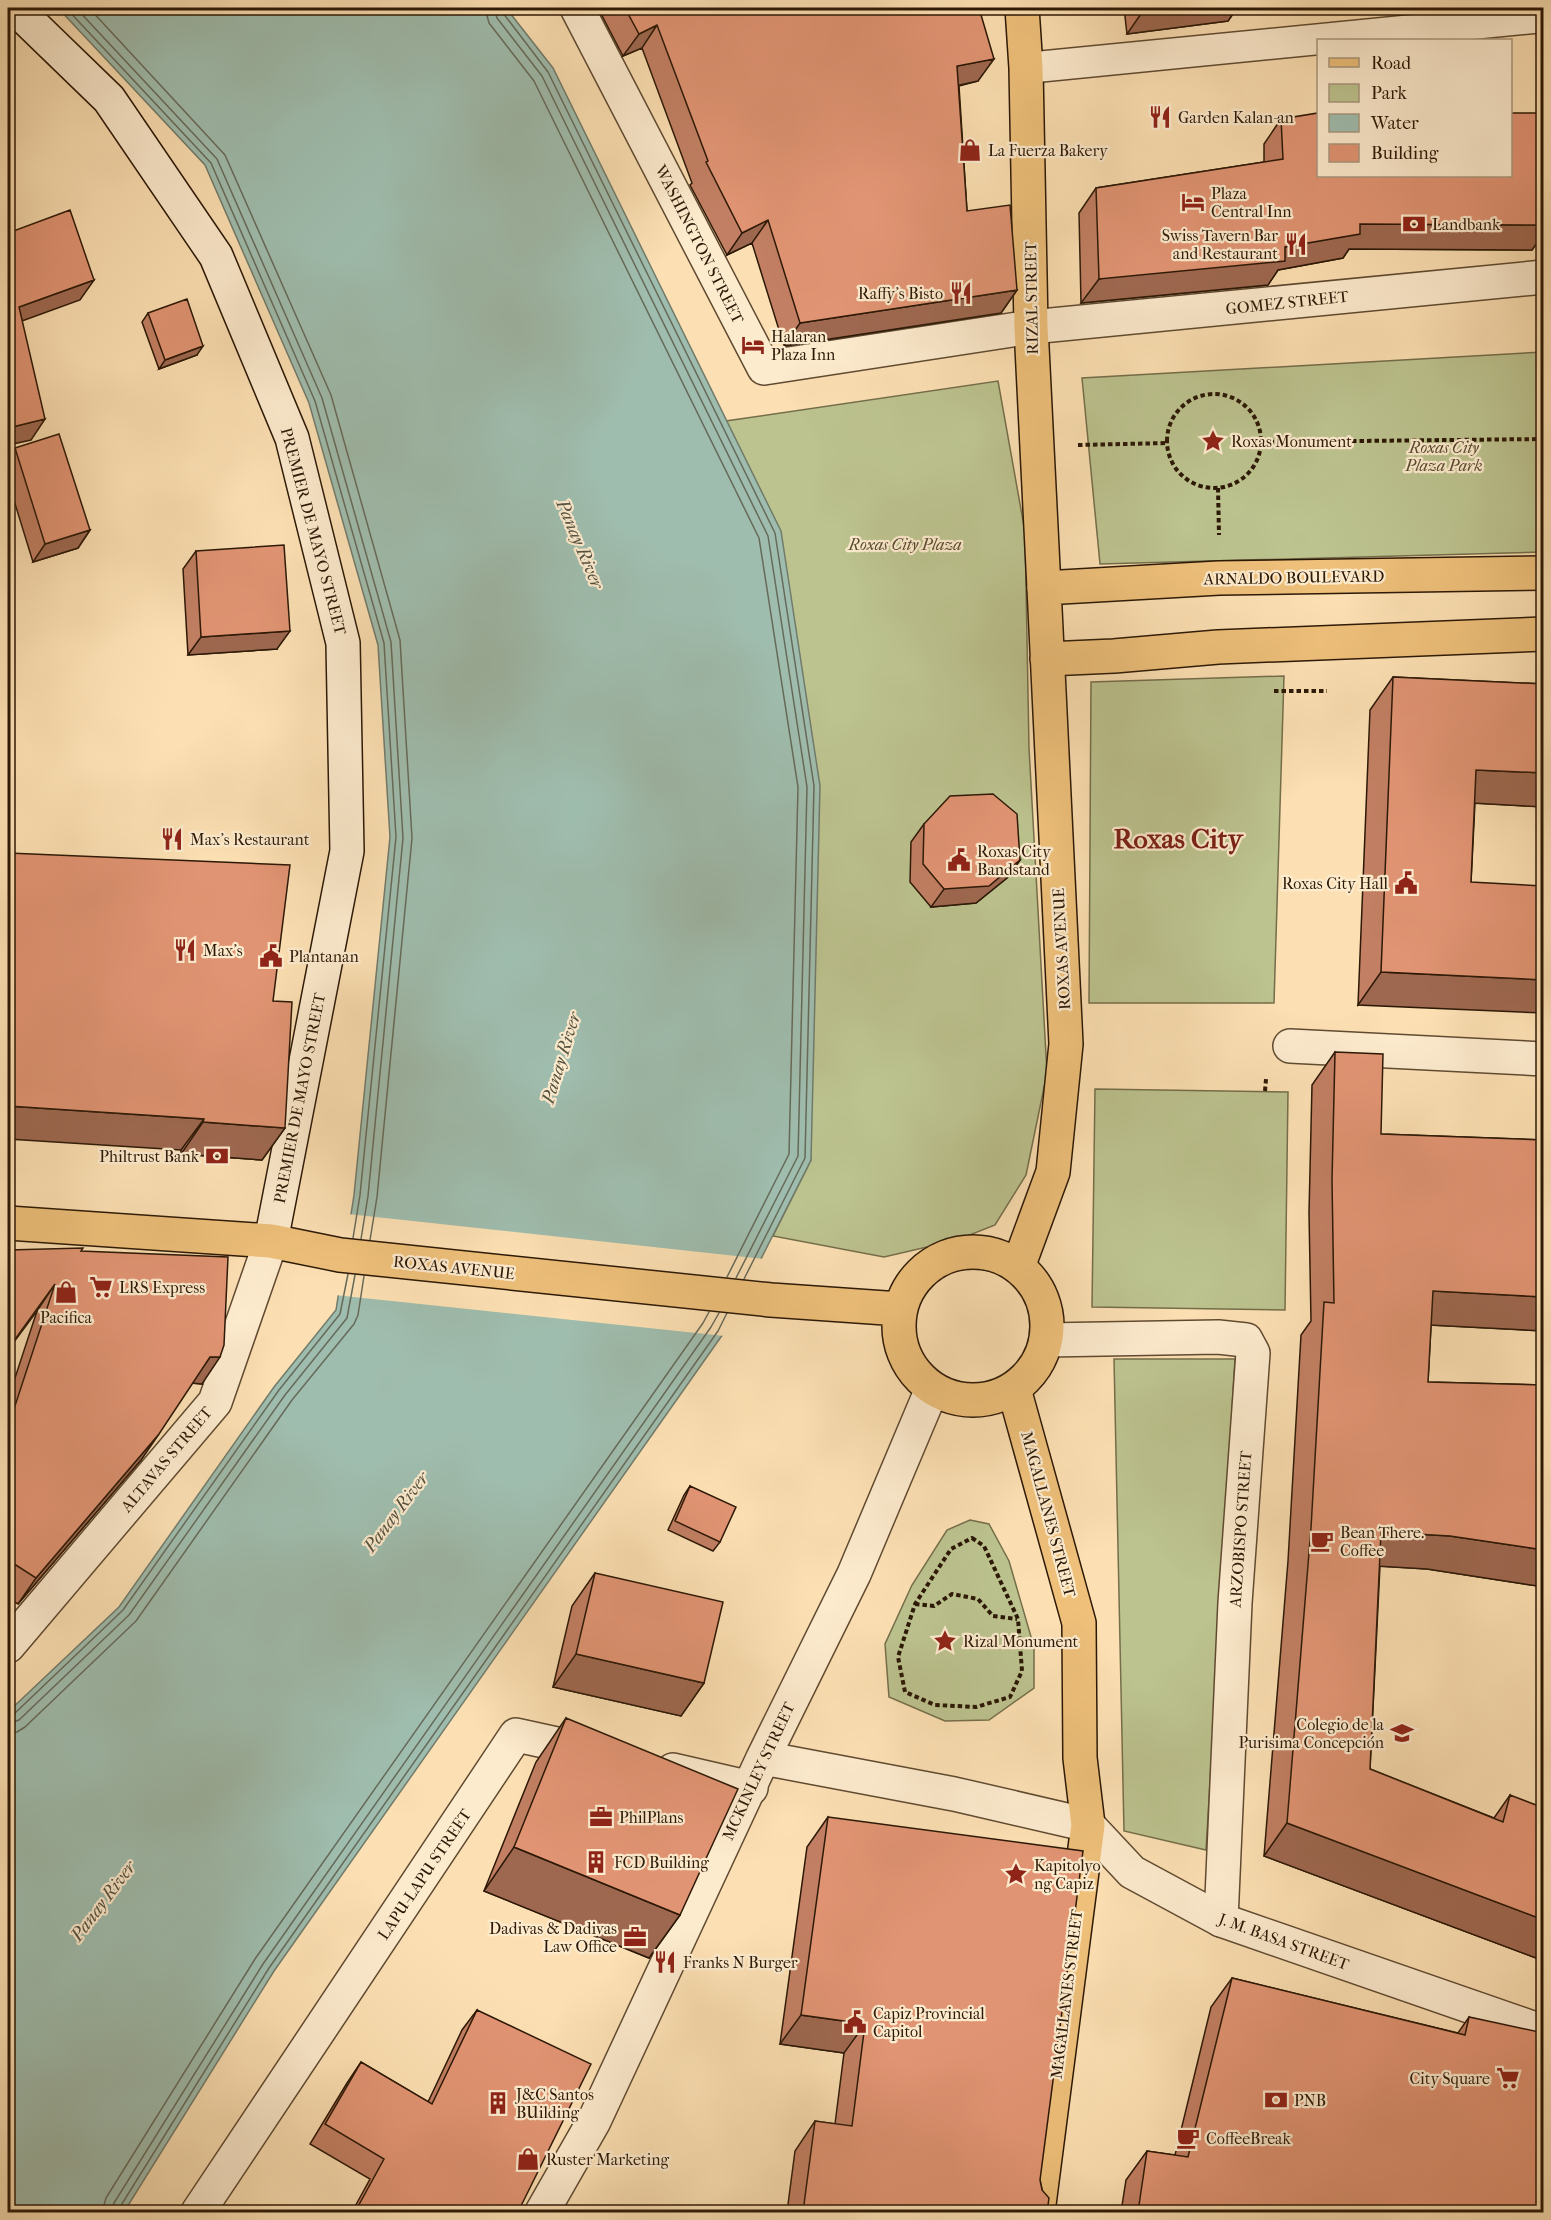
<svg xmlns="http://www.w3.org/2000/svg" width="1551" height="2220" font-family="'IM FELL French Canon',serif">
<style>
.green{fill:#bcc38f;stroke:#746e4a;stroke-width:1.5}
.water{fill:#9fbdae;stroke:#717b6b;stroke-width:1.5}
.pier{fill:#fce0b3}
.lines{fill:none;stroke-linecap:round;stroke-linejoin:round}
.shore{stroke:#666a5a;stroke-width:1.5}
.service-casing{stroke:#604a31;stroke-width:33}
.pedestrian-casing{stroke:#604a31;stroke-width:36}
.minor-casing{stroke:#604a31;stroke-width:36}
.tertiary-casing{stroke:#604a31;stroke-width:36}
.secondary-casing{stroke:#2c1806;stroke-width:36}
.primary-casing{stroke:#2c1806;stroke-width:36}
.trunk-casing{stroke:#2c1806;stroke-width:36}
.path{stroke:#2c1806;stroke-width:4;stroke-dasharray:4.5 3;stroke-linecap:butt}
.service{stroke:#fdebce;stroke-width:30}
.pedestrian{stroke:#fdebce;stroke-width:33}
.minor{stroke:#fdebce;stroke-width:33}
.tertiary{stroke:#fdebce;stroke-width:33}
.secondary{stroke:#fdebce;stroke-width:33}
.primary{stroke:#eec07a;stroke-width:33}
.trunk{stroke:#eec07a;stroke-width:33}
.wall{fill:#c27f63;stroke:#2c1806;stroke-width:1.5}
.shaded-wall{fill:#9e6850;stroke:#2c1806;stroke-width:1.5}
.building{fill:#e19473;stroke:#2c1806;stroke-width:1.5}
.labels{text-anchor:middle;stroke-width:4.5;stroke-linejoin:round;paint-order:stroke}
.poi-label{font-size:16px;fill:#2c1806;stroke:#fdebce;text-anchor:start}
.street-label{font-size:16px;fill:#2c1806;stroke:#fdebce}
.park-label{font-size:16px;font-style:italic;fill:#574b2f;stroke:#fdebce}
.water-label{font-size:18px;font-style:italic;fill:#545241;stroke:#fdebce}
.town-label{font-size:28px;font-weight:bold;fill:#7a1f14;stroke:#fdebce}
</style>
<rect width="100%" height="100%" fill="#fce0b3"/>
<filter id="stains"><feTurbulence type="fractalNoise" baseFrequency=".00333" numOctaves="4"/><feColorMatrix values="0 0 0 0 .2 0 0 0 0 .09 0 0 0 0 .02 0 0 0 .5 -.17"/></filter>
<radialGradient id="worn" r=".72"><stop offset=".6" stop-color="#630" stop-opacity="0"/><stop offset="1" stop-color="#630" stop-opacity=".3"/></radialGradient>
<path class="green" d="M1543 352V552L1100 564 1082 378Z
M998 381 1025 532 1029 748 1047 1073 1026 1175 995 1225 957 1240 884 1257 773 1236 811 1160 726 421Z
M1284 676 1274 1003H1089L1091 682Z
M1095 1089 1288 1092 1285 1310 1092 1307Z
M1114 1359H1235L1206 1850 1124 1831Z
M970 1520 989 1524 1009 1561 1034 1647V1688L989 1720 945 1721 889 1697 885 1644 912 1585 947 1530Z"/>
<path class="water" d="M58 8H506L553 68 781 531 820 786 811 1160 723 1334 274 1971 124 2212H8V1712L119 1607 274 1387 336 1310 354 1195 390 837 378 645 309 403 205 165Z"/>
<path class="pier" d="M348 1214 765 1259 725 1336 335 1295Z"/>
<g class="lines">
<path class="shore" d="M66 8 211 163 315 401 384 643 396 837 360 1195 353 1238
M76 8 217 159 322 398 391 642 403 838 368 1196 361 1239
M89 8 225 155 331 395 400 640 412 838 377 1197 370 1240
M485 8 489 23 534 81 759 538 798 787 789 1154 727 1277
M494 8 497 18 542 76 768 536 807 787 798 1156 736 1278
M502 8 503 13 548 72 775 533 814 786 805 1158 744 1279
M8 1716 14 1714 123 1610 279 1390 340 1314 348 1274
M8 1724 19 1720 129 1615 285 1395 347 1318 355 1275
M8 1733 17 1732 25 1727 136 1621 292 1400 354 1324 358 1315 364 1276
M102 2212 106 2198 255 1959 703 1323 709 1312
M111 2212 114 2203 263 1964 711 1327 719 1313
M119 2212 120 2207 269 1968 718 1331 727 1313"/>
<g class="service-casing">
<path id="service" d="M1026 68 1544 17"/>
</g>
<g class="pedestrian-casing">
<path id="pedestrian" d="M1290 1046 1544 1059"/>
</g>
<g class="minor-casing">
<path id="minor" d="M577 8 764 368 1031 327 1544 277
M1046 1340 1218 1337 1246 1340 1253 1353 1235 1603 1221 1920
M673 1770 751 1788
M198 2212 516 1735 594 1752"/>
</g>
<g class="tertiary-casing">
<path id="tertiary" d="M8 1646 215 1402 271 1241
M763 1758 954 1794 1088 1825 1132 1872 1221 1920 1544 2032
M542 2212 594 2121 763 1758 854 1574 932 1389"/>
</g>
<g class="secondary-casing">
<path id="secondary" d="M15 8 109 99 216 256 292 438 343 643 347 851 271 1241"/>
</g>
<g class="primary-casing">
<path id="primary" d="M1022 8 1026 68 1031 327 1044 588
M1014 1389 1079 1623 1080 1758 1088 1825 1038 2212"/>
</g>
<g class="trunk-casing">
<path id="trunk" d="M1047 659 1114 656 1218 647 1544 634
M8 1223 271 1241 340 1255 771 1300 900 1309
M899 1326a74 74 0 1 1 148 0a74 74 0 1 1-148 0Z
M1018 1267 1053 1172 1066 1044 1044 588 1219 578 1544 573"/>
</g>
<path class="path" d="M1167 441a47 47 0 1 1 94 0a47 47 0 1 1-94 0Z
M1262 442 1544 439
M1078 445 1167 443
M1218 488 1219 535
M1274 691H1327
M1265 1091 1266 1079
M972 1538 984 1546 1018 1619 1022 1671 1010 1697 976 1707 935 1705 905 1692 898 1657 915 1604 951 1549Z
M915 1604 934 1606 952 1594 978 1599 993 1616 1017 1619"/>
<use href="#service" class="service"/>
<use href="#pedestrian" class="pedestrian"/>
<use href="#minor" class="minor"/>
<use href="#tertiary" class="tertiary"/>
<use href="#secondary" class="secondary"/>
<use href="#primary" class="primary"/>
<use href="#trunk" class="trunk"/>
</g>
<path class="wall" d="M598 8H979L978 81 959 86 967 211 1017 290 1001 313 784 346 752 243 727 255 690 185 692 183 642 48 623 56Z
M1124 8H1237L1228 21 1127 34Z
M1362 8H1391L1363 13Z
M1281 119 1544 225V233L1532 250 1349 249 1343 258 1278 270 1268 285 1081 303 1079 213 1096 188 1264 162V144Z
M148 313 197 355 159 369 142 322Z
M15 448 90 530 78 548 33 562 8 481V459Z
M196 551 277 649 188 655 183 569Z
M1393 677 1544 684V807L1475 803 1471 882 1358 1005 1370 710Z
M924 824 1020 860 1007 878 976 903 931 907 910 882 911 842Z
M273 1001 285 1128 262 1160 181 1154V1150Z
M1335 1052 1381 1134 1544 1140V1331L1431 1325 1428 1382 1544 1385V1587L1427 1569 1380 1566 1370 1769 1494 1818 1510 1795 1544 1961 1264 1856 1288 1561 1301 1335 1311 1321 1309 1213 1312 1085Z
M8 1250 81 1251 202 1384 192 1383 141 1460 18 1604 8 1598V1399L37 1311Z
M690 1486 720 1542 713 1551 668 1530 684 1495Z
M595 1573 704 1683 681 1716 553 1687 572 1606Z
M566 1718 680 1915 649 1958 484 1891 536 1762Z
M828 1817 1040 2180 1047 2212H787L795 2151 815 2121 835 2124 844 2053 780 2044 807 1847Z
M1232 1978 1458 2033 1469 2017 1544 2212H1121L1126 2180 1147 2151 1175 2155 1211 2007Z
M477 2010 518 2212H352L370 2179 310 2144 347 2083 361 2062 428 2102 462 2030Z"/>
<path class="shaded-wall" d="M1172 8H1237L1228 21 1127 34 1143 11Z
M1367 8H1391L1363 13Z
M657 25 642 48 623 56 639 34Z
M994 59 978 81 942 89 957 66Z
M768 220 752 243 727 255 742 233Z
M1360 224 1544 225V233L1532 250 1349 249 1343 258 1278 270 1268 285 1081 303 1099 279 1285 247Z
M94 280 80 300 8 326 19 307Z
M1017 290 1001 313 784 346 800 323Z
M203 346 197 355 159 369 165 360Z
M45 419 31 440 8 445V428Z
M90 530 78 548 33 562 45 544Z
M290 631 277 649 188 655 201 637Z
M1476 770 1544 773V807L1453 802Z
M1020 860 1007 878 976 903 931 907 944 889Z
M1381 972 1544 980V1013L1358 1005Z
M8 1106 204 1119 181 1150 8 1139Z
M203 1122 285 1128 262 1160 181 1154Z
M55 1284 37 1311 8 1350V1349Z
M1433 1291 1544 1297V1331L1410 1324Z
M210 1357H220L202 1384 191 1383Z
M159 1434 141 1460 18 1604 36 1578Z
M1381 1532 1450 1536 1544 1550V1587L1427 1569 1358 1565Z
M576 1654 704 1683 681 1716 553 1687Z
M1287 1823 1544 1920V1961L1264 1856Z
M514 1847 680 1915 649 1958 484 1891Z
M801 2015 865 2024 844 2053 780 2044Z"/>
<path class="building" d="M625 8H979L994 59 957 66 967 211 1010 205 1017 290 800 323 768 220 742 233 706 162 708 161 657 25 639 34Z
M1143 8H1172L1143 11Z
M1318 113V176H1510V113H1544V225L1360 224V234L1285 247V261L1099 279 1096 188 1283 159 1281 119Z
M70 210 94 280 19 307 45 419 8 428V233Z
M187 299 203 346 165 360 148 313Z
M59 434 90 530 45 544 15 448Z
M284 545 290 631 201 637 196 551Z
M1393 677 1544 684V773L1476 770 1471 882 1544 886V980L1381 972Z
M993 794 1017 814 1020 860 989 886 944 889 923 864 924 824 950 796Z
M8 853 290 865 273 1001 292 1002 285 1128 203 1122 204 1119 8 1106Z
M1335 1052 1383 1054 1381 1134 1544 1140V1297L1433 1291 1428 1382 1544 1385V1550L1450 1536 1381 1532 1370 1769 1503 1822 1510 1795 1544 1808V1920L1287 1823 1311 1528 1324 1302 1334 1303 1332 1180Z
M83 1248 81 1251 228 1257 224 1345 220 1357H210L159 1434 36 1578 8 1560V1427L55 1284 8 1349V1250Z
M690 1486 736 1507 720 1542 675 1521Z
M595 1573 723 1602 704 1683 576 1654Z
M566 1718 738 1789 680 1915 514 1847Z
M828 1817 1083 1851 1040 2180 1042 2190 1049 2198 1047 2212H803L815 2121 852 2126 865 2024 801 2015Z
M1232 1978 1465 2035 1469 2017 1544 2033V2212H1138L1147 2151 1188 2157Z
M477 2010 591 2064 518 2212H355L384 2159 325 2124 361 2062 432 2104Z"/>
<defs>
<g id="restaurant-bare" transform="scale(1.8)"><path d="M-5-6h1v4h1v-4h1v4h1v-4h1v5L-1.5 .5V6h-2V.5L-5-1ZM5-6V6H3V1.5H1.5Q1.5-4 5-6Z" fill="#8f2418" stroke="#fdebce" stroke-width="2.5" paint-order="stroke"/></g>
<g id="shop-bare" transform="scale(1.8)"><path d="M-5-2.5h2.3a2.7 3.5 0 0 1 5.4 0H5L5.5 6h-11ZM-1.5-2.5h3a1.5 2.3 0 0 0-3 0Z" fill="#8f2418" stroke="#fdebce" stroke-width="2.5" paint-order="stroke"/></g>
<g id="hotel-bare" transform="scale(1.8)"><path d="M-6-4.5h1.5V1H6V5H4.5V3h-9V5H-6ZM-4 0a1.8 1.8 0 1 1 3.6 0ZM.5 0V-2.5h3Q6-2.5 6 0Z" fill="#8f2418" stroke="#fdebce" stroke-width="2.5" paint-order="stroke"/></g>
<g id="bank-bare" transform="scale(1.8)"><path d="M-6-4H6V4H-6ZM0-2.3a2.3 2.3 0 1 0 0 4.6a2.3 2.3 0 1 0 0-4.6Z" fill="#8f2418" stroke="#fdebce" stroke-width="2.5" paint-order="stroke"/></g>
<g id="sight-bare" transform="scale(1.8)"><path d="M0-6L1.8-2.2L6-1.7L2.9 1.2L3.7 5.4L0 3.3L-3.7 5.4L-2.9 1.2L-6-1.7L-1.8-2.2Z" fill="#8f2418" stroke="#fdebce" stroke-width="2.5" paint-order="stroke"/></g>
<g id="civic-bare" transform="scale(1.8)"><path d="M-.6-6.5H3V-4.5H.6V-3L4-1V1h2V6H-6V1h2V-1L-.6-3ZM-1.2 2.5V6h2.4V2.5Z" fill="#8f2418" stroke="#fdebce" stroke-width="2.5" paint-order="stroke"/></g>
<g id="supermarket-bare" transform="scale(1.8)"><path d="M-6-5.5h2.5l.6 2H6L4.5 2H-2.5L-4.4-4H-6ZM-1.5 3.2a1.3 1.3 0 1 0 .1 0ZM3 3.2a1.3 1.3 0 1 0 .1 0Z" fill="#8f2418" stroke="#fdebce" stroke-width="2.5" paint-order="stroke"/></g>
<g id="cafe-bare" transform="scale(1.8)"><path d="M-5.5-4.5H6V0H3Q3 3.5 0 3.5H-2.5Q-5.5 3.5-5.5 0ZM3-3.2v2h1.7v-2ZM-6 4.5H4V6H-6Z" fill="#8f2418" stroke="#fdebce" stroke-width="2.5" paint-order="stroke"/></g>
<g id="university-bare" transform="scale(1.8)"><path d="M0-5L7-2L0 1L-7-2ZM-4 1L0 2.5L4 1V4Q0 6-4 4Z" fill="#8f2418" stroke="#fdebce" stroke-width="2.5" paint-order="stroke"/></g>
<g id="office-bare" transform="scale(1.8)"><path d="M-6-3h4V-5.5h4V-3h4V5H-6ZM-1-4.5V-3h2v-1.5ZM-6 0V1H6V0Z" fill="#8f2418" stroke="#fdebce" stroke-width="2.5" paint-order="stroke"/></g>
<g id="building-bare" transform="scale(1.8)"><path d="M-4-6H4V6H1V3H-1V6H-4ZM-2.5-4.3h1.7v1.8h-1.7ZM.8-4.3h1.7v1.8H.8ZM-2.5-1h1.7V.8h-1.7ZM.8-1h1.7V.8H.8Z" fill="#8f2418" stroke="#fdebce" stroke-width="2.5" paint-order="stroke"/></g>
</defs>
<g fill-rule="evenodd">
<use href="#restaurant-bare" x="1160" y="117"/>
<use href="#shop-bare" x="970" y="150"/>
<use href="#hotel-bare" x="1193" y="202"/>
<use href="#bank-bare" x="1414" y="224"/>
<use href="#restaurant-bare" x="1296" y="244"/>
<use href="#restaurant-bare" x="961" y="293"/>
<use href="#hotel-bare" x="753" y="345"/>
<use href="#sight-bare" x="1213" y="441"/>
<use href="#restaurant-bare" x="172" y="839"/>
<use href="#civic-bare" x="959" y="860"/>
<use href="#civic-bare" x="1406" y="883"/>
<use href="#restaurant-bare" x="185" y="950"/>
<use href="#civic-bare" x="271" y="956"/>
<use href="#bank-bare" x="217" y="1156"/>
<use href="#supermarket-bare" x="101" y="1287"/>
<use href="#shop-bare" x="66" y="1292"/>
<use href="#cafe-bare" x="1322" y="1541"/>
<use href="#sight-bare" x="945" y="1641"/>
<use href="#university-bare" x="1402" y="1733"/>
<use href="#office-bare" x="601" y="1817"/>
<use href="#building-bare" x="596" y="1862"/>
<use href="#sight-bare" x="1016" y="1874"/>
<use href="#office-bare" x="635" y="1937"/>
<use href="#restaurant-bare" x="665" y="1962"/>
<use href="#civic-bare" x="855" y="2022"/>
<use href="#supermarket-bare" x="1508" y="2078"/>
<use href="#bank-bare" x="1276" y="2100"/>
<use href="#building-bare" x="498" y="2103"/>
<use href="#cafe-bare" x="1188" y="2138"/>
<use href="#shop-bare" x="528" y="2159"/>
</g>
<g class="labels">
<g class="poi-label">
<text x="1178" y="123">Garden Kalan-an</text>
<text x="988" y="156">La Fuerza Bakery</text>
<text x="1211" y="199">Plaza<tspan x="1211" dy="18">Central Inn</tspan></text>
<text x="1432" y="230">Landbank</text>
<text x="1278" y="241" text-anchor="end">Swiss Tavern Bar<tspan x="1278" dy="18">and Restaurant</tspan></text>
<text x="943" y="299" text-anchor="end">Raffy's Bisto</text>
<text x="771" y="342">Halaran<tspan x="771" dy="18">Plaza Inn</tspan></text>
<text x="1231" y="447">Roxas Monument</text>
<text x="190" y="845">Max's Restaurant</text>
<text x="977" y="857">Roxas City<tspan x="977" dy="18">Bandstand</tspan></text>
<text x="1388" y="889" text-anchor="end">Roxas City Hall</text>
<text x="203" y="956">Max's</text>
<text x="289" y="962">Plantanan</text>
<text x="199" y="1162" text-anchor="end">Philtrust Bank</text>
<text x="119" y="1293">LRS Express</text>
<text x="66" y="1323" text-anchor="middle">Pacifica</text>
<text x="1340" y="1538">Bean There.<tspan x="1340" dy="18">Coffee</tspan></text>
<text x="963" y="1647">Rizal Monument</text>
<text x="1384" y="1730" text-anchor="end">Colegio de la<tspan x="1384" dy="18">Purisima Concepción</tspan></text>
<text x="619" y="1823">PhilPlans</text>
<text x="614" y="1868">FCD Building</text>
<text x="1034" y="1871">Kapitolyo<tspan x="1034" dy="18">ng Capiz</tspan></text>
<text x="617" y="1934" text-anchor="end">Dadivas &amp; Dadivas<tspan x="617" dy="18">Law Office</tspan></text>
<text x="683" y="1968">Franks N Burger</text>
<text x="873" y="2019">Capiz Provincial<tspan x="873" dy="18">Capitol</tspan></text>
<text x="1490" y="2084" text-anchor="end">City Square</text>
<text x="516" y="2100">J&amp;C Santos<tspan x="516" dy="18">BUilding</tspan></text>
<text x="1294" y="2106">PNB</text>
<text x="1206" y="2144">CoffeeBreak</text>
<text x="546" y="2165">Ruster Marketing</text>
</g>
<g class="street-label">
<text transform="translate(700 244) rotate(63)" y="6">WASHINGTON STREET</text>
<text transform="translate(1031 298) rotate(-91)" y="6">RIZAL STREET</text>
<text transform="translate(1287 302) rotate(-6)" y="6">GOMEZ STREET</text>
<text transform="translate(314 531) rotate(75)" y="6">PREMIER DE MAYO STREET</text>
<text transform="translate(1294 577) rotate(-1)" y="6">ARNALDO BOULEVARD</text>
<text transform="translate(1061 949) rotate(-93)" y="6">ROXAS AVENUE</text>
<text transform="translate(299 1098) rotate(-79)" y="6">PREMIER DE MAYO STREET</text>
<text transform="translate(454 1267) rotate(6)" y="6">ROXAS AVENUE</text>
<text transform="translate(166 1459) rotate(-50)" y="6">ALTAVAS STREET</text>
<text transform="translate(1049 1514) rotate(75)" y="6">MAGALLANES STREET</text>
<text transform="translate(1240 1529) rotate(-86)" y="6">ARZOBISPO STREET</text>
<text transform="translate(758 1771) rotate(-65)" y="6">MCKINLEY STREET</text>
<text transform="translate(424 1874) rotate(-56)" y="6">LAPU-LAPU STREET</text>
<text transform="translate(1284 1941) rotate(20)" y="6">J. M. BASA STREET</text>
<text transform="translate(1066 1994) rotate(-83)" y="6">MAGALLANES STREET</text>
</g>
<g class="park-label">
<text x="1444" y="453">Roxas City<tspan x="1444" dy="18">Plaza Park</tspan></text>
<text x="905" y="550">Roxas City Plaza</text>
</g>
<g class="water-label">
<text transform="translate(580 544) rotate(67)" y="6">Panay River</text>
<text transform="translate(561 1058) rotate(-73)" y="6">Panay River</text>
<text transform="translate(396 1512) rotate(-53)" y="6">Panay River</text>
<text transform="translate(103 1901) rotate(-53)" y="6">Panay River</text>
</g>
<g class="town-label">
<text x="1178" y="848">Roxas City</text>
</g>
</g>
<rect width="1551" height="2220" fill="none" stroke="#fce0b3" stroke-width="30"/>
<rect x="9" y="9" width="1533" height="2202" fill="none" stroke="#2c1806" stroke-width="3"/>
<rect x="15" y="15" width="1521" height="2190" fill="none" stroke="#2c1806" stroke-width="1.5"/>
<rect x="1317" y="39" width="195" height="138" fill="#fdebce" stroke="#a9977e" stroke-width="1.5"/>
<rect x="1329" y="58" width="30" height="9" fill="#eec07a" stroke="#a9977e" stroke-width="1.5"/>
<text x="1371" y="69" font-size="18" fill="#2c1806">Road</text>
<rect x="1329" y="84" width="30" height="18" fill="#bcc38f" stroke="#a9977e" stroke-width="1.5"/>
<text x="1371" y="99" font-size="18" fill="#2c1806">Park</text>
<rect x="1329" y="114" width="30" height="18" fill="#9fbdae" stroke="#a9977e" stroke-width="1.5"/>
<text x="1371" y="129" font-size="18" fill="#2c1806">Water</text>
<rect x="1329" y="144" width="30" height="18" fill="#e19473" stroke="#a9977e" stroke-width="1.5"/>
<text x="1371" y="159" font-size="18" fill="#2c1806">Building</text>
<rect width="100%" height="100%" filter="url(#stains)"/>
<rect width="100%" height="100%" fill="url(#worn)"/>
</svg>
